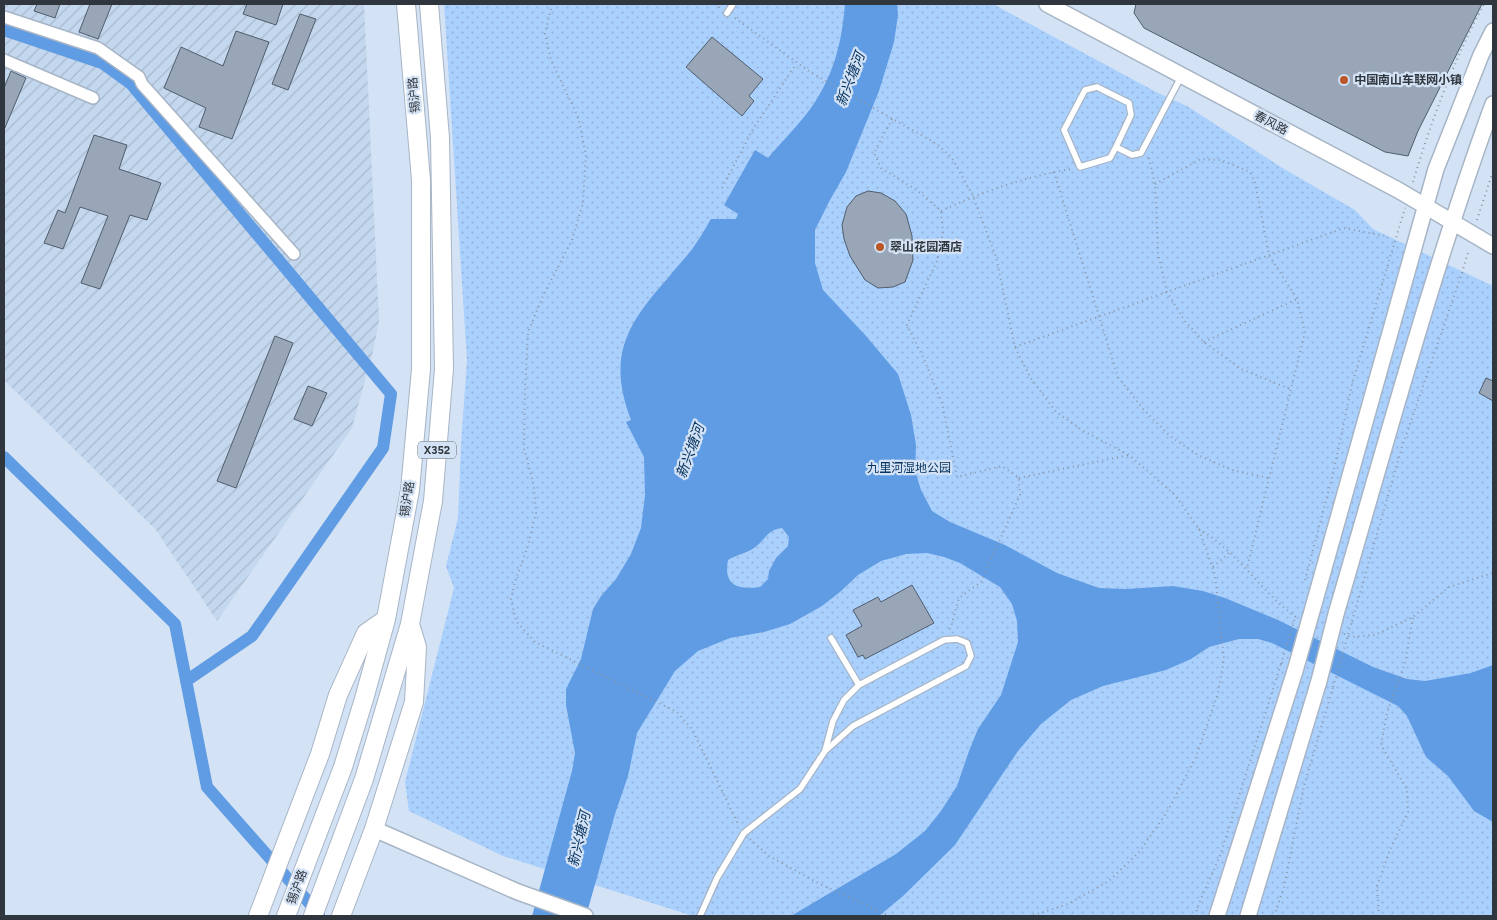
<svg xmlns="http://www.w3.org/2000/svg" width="1497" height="920" font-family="Figtree,'Noto Sans SC',sans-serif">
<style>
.industrial{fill:url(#industrial-furrows)}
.park{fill:url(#park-dots)}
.water{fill:#609ce3;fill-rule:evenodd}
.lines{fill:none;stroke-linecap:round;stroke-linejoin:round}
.canal{stroke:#609ce3;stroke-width:12}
.building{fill:#98a6b7;stroke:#505d6d}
.lane-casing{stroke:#a7b5c6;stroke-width:8}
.street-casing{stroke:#a7b5c6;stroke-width:14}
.secondary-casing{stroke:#a7b5c6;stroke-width:18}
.primary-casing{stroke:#a7b5c6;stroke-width:20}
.path{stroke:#8b97a4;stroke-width:2;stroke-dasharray:1 4;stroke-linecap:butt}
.lane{stroke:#fff;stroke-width:5.5}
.street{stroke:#fff;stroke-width:11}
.secondary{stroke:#fff;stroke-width:15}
.primary{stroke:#fff;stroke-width:18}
.secondary-bridge-casing{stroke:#a7b5c6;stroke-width:18;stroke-linecap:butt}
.path-bridge{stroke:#8b97a4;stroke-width:2;stroke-dasharray:1 4;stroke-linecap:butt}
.secondary-bridge{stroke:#fff;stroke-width:15}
.poi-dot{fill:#bb5626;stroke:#d3e2f4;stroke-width:2}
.labels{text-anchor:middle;stroke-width:4.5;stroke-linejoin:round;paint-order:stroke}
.shield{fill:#d3e2f4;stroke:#616a74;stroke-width:1}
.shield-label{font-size:11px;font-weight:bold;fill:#30363d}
.poi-label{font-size:12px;font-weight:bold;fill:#30363d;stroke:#d3e2f4;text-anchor:start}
.street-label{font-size:12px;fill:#30363d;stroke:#d3e2f4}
.park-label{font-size:12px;fill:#07335f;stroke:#d3e2f4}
.water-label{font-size:14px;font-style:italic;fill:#083460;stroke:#d3e2f4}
</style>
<defs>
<pattern id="industrial-furrows" width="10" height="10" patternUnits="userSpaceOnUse" patternTransform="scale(1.25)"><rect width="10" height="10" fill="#c3d7ee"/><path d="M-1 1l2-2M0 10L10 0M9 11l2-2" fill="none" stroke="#a8b9cd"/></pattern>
<pattern id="park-dots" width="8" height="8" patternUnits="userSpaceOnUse" patternTransform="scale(1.25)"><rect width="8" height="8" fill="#aad0fe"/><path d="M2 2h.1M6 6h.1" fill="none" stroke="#93b3db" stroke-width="1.8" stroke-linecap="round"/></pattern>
</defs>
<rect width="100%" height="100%" fill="#d3e2f4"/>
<path class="industrial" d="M4 4H364L379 321 373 351 352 428 217 621 156 530 4 380Z"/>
<path class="park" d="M444 4H993L1158 93 1187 106 1284 169 1355 210 1373 229 1493 286V916H693L503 856 409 811 405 782 454 588 446 566 458 518 461 445 467 360Z"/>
<path class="water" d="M845 4H897L898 15 894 42 879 91 846 172 830 200 815 230V263L823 290 866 336 898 374 911 415 916 445 915 471 921 490 932 511 950 522 1005 545 1057 573 1099 588 1126 589 1173 586 1203 591 1225 598 1278 620 1373 667 1407 679 1425 681 1454 676 1471 673 1493 665V822L1474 811 1448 776 1426 757 1407 716 1398 706 1272 643 1258 639H1239L1209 647 1191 659 1166 670 1103 686 1071 700 1041 724 1018 751 955 845 903 896 879 916H791L896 854 925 831 941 811 957 786 969 751 978 729 1001 695 1018 642 1017 621 1012 604 1000 587 960 563 944 557 927 553 906 554 881 561 858 575 840 592 822 606 790 624 764 632 730 638 698 651 675 671 637 733 628 776 615 814 586 916H532L572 771 575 753 566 705V689L581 659 593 609 601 596 616 579 631 554 641 528 645 495 644 457 626 422 631 420C607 357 626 325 668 278 677 266 689 255 697 242 702 235 706 227 711 219H736L738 214 724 205 755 150 768 158C783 140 802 122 815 102 835 71 842 40 845 4ZM782 528 789 537 788 546 776 558 769 571 768 579 760 587C738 590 723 586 728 560 736 555 747 553 754 548 766 540 766 530 782 528Z"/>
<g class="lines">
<path class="canal" d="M4 30 102 63 131 84 391 394 383 448 252 636 186 681
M4 457 175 624 207 787 319 914"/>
</g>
<path class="building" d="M37 4H60L55 18 34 11Z
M90 4H112L98 39 79 32Z
M247 4H283L276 25 243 14Z
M1136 4H1482L1418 131 1408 156 1385 152 1144 28 1134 13Z
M300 14 316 19 288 90 272 84Z
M236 31 269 42 232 139 199 127 206 108 164 88 181 47 223 66Z
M712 37 763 79 749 96 754 101 742 116 686 67Z
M11 71 26 78 4 130V88Z
M94 135 127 145 119 169 161 183 147 220 130 215 100 289 81 283 108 216 80 207 63 249 44 243 58 210 65 213Z
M868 191 881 193 895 201 906 214 912 236 913 260 905 282 893 287 878 288 865 280 850 256 844 239 842 225 847 207 856 196Z
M275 336 293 343 236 488 217 481Z
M1486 378 1493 381V401L1479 393Z
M308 386 327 393 312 426 294 419Z
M912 585 934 623 865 659 863 655 858 657 846 635 862 626 853 610 878 597 881 602Z"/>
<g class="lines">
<g class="lane-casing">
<path id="lane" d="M727 13 733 4
M1116 147 1110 158 1080 167 1064 130 1085 90 1097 87 1129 103 1131 115 1116 147 1132 155 1141 153 1181 77
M831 638 859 685
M700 916 717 878 744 833 800 789 825 751 853 726 966 666 971 656 967 643 957 639 944 640 859 685 844 700 833 721 825 751"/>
</g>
<g class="street-casing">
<path id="street" d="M4 17 98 48 139 77 142 84 294 254
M4 60 93 98"/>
</g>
<g class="secondary-casing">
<path id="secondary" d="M1047 4 1398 190 1493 246
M1314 604 1436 169 1481 55 1493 31
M1336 614C1386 444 1432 271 1493 104
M374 829 518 892 585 916
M1217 916 1295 671
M1248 916 1319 681"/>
</g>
<g class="primary-casing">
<path id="primary" d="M258 916 320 754 338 695 366 633 386 619
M286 916 343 767 364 699 386 619 410 490 421 369V180L406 4
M313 916 364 779 410 624 433 501 444 369 440 138 429 4
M341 916 374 829 414 702 417 647 410 624"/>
</g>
<path class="path" d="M552 4 545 34 551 60 578 117 586 155 583 203 572 240 542 298 528 332 525 389 524 448 534 487 536 513 527 549 516 578 511 599 516 621 535 642 677 712 692 729 739 826
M715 4 721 8
M735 18 810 72 937 144 952 158 973 196 996 257 1015 347 1030 377 1056 412 1085 432 1129 455 1175 495 1199 529 1215 575 1224 659 1218 693 1196 757 1167 812 1140 851 1109 881 1068 904 1031 916
M892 119 874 153 881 168 918 191 941 211 943 233 937 261 907 325 924 359 942 403 957 477 1002 466 1019 478 1020 495 981 582 959 598 952 623 949 631
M1149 158 1155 184 1158 253 1167 292 1184 320 1204 342 1241 369 1290 389
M1054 172 1118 377 1144 410 1170 436 1198 455 1232 470 1268 478
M1413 182C1430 124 1455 57 1484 4
M1155 184 1201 159 1221 160 1250 172 1255 182 1269 255 1297 299 1305 332 1247 568
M722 188 753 129 796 64
M941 211C982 192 1027 176 1071 169
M1477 220 1493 171
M1204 342 1297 299
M1015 347 1344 228 1385 236
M1019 478 1129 455
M1199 529C1238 552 1261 592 1297 618
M1213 567 1230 552
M1305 580 1333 474 1352 384 1405 208
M1352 621 1402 447 1462 273 1469 249
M1344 634 1351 637 1375 635 1413 617 1449 587 1493 573
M750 839 769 856 820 884 890 916
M1195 916 1199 903 1220 856 1281 664
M1274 916 1284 887 1304 786 1333 687
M1379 916 1377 886 1390 850 1408 812 1407 789 1381 745 1387 713 1405 663 1413 617"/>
<use href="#lane" class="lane"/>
<use href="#street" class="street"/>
<use href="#secondary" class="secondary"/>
<use href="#primary" class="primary"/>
<g class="secondary-bridge-casing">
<path id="secondary-bridge" d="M1295 671 1314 604
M1319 681 1336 614"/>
</g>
<path class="path-bridge" d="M1281 664 1295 618
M1333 687 1352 621"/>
<use href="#secondary-bridge" class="secondary-bridge"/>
</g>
<g class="poi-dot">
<circle cx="1344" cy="80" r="5"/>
<circle cx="880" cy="247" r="5"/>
</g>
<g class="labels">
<rect class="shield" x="418" y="441.5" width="38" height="17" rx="4"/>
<g class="shield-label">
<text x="437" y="454">X352</text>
</g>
<g class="poi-label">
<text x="1354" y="84">中国南山车联网小镇</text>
<text x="890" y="251">翠山花园酒店</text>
</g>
<g class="street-label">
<text transform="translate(414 95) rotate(-95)" y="4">锡沪路</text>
<text transform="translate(1271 123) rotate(28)" y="4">春风路</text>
<text transform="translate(407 499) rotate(-81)" y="4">锡沪路</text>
<text transform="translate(297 887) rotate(-70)" y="4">锡沪路</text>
</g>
<g class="park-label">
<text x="909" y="472">九里河湿地公园</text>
</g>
<g class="water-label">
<text transform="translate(850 79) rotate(-69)" y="5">新兴塘河</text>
<text transform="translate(690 451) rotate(-70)" y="5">新兴塘河</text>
<text transform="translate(579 839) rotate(-77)" y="5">新兴塘河</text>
</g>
</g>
<rect width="1497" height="920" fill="none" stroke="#30363d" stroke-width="10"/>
</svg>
